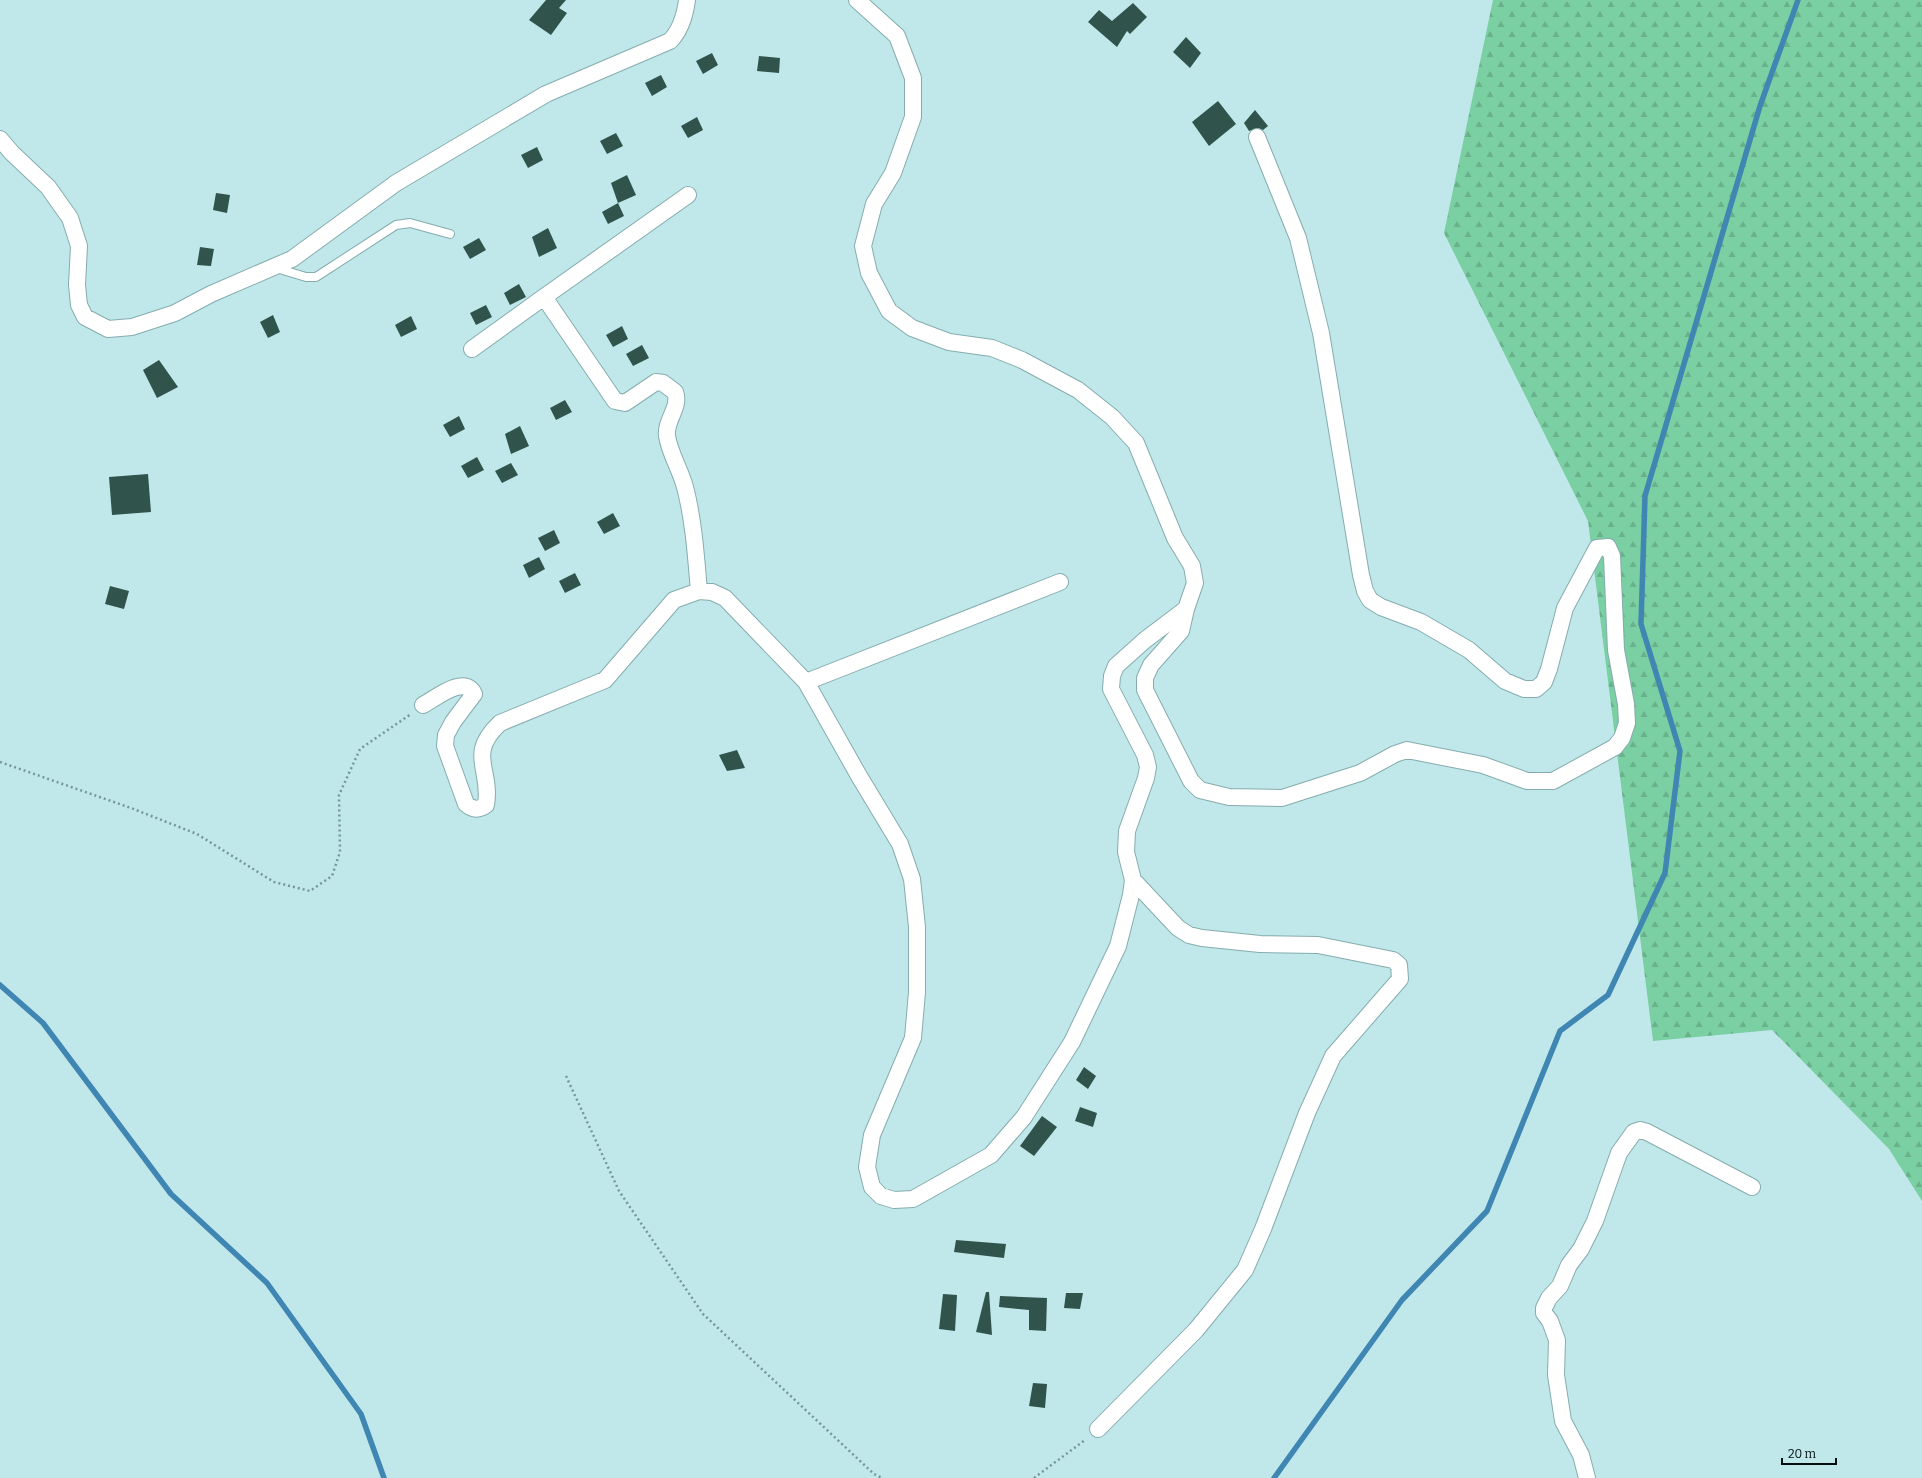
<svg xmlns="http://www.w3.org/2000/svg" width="1922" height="1478" font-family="Bitter,serif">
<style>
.forest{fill:url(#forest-firs)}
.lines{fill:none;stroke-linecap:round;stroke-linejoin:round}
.stream{stroke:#4086b3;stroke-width:5.5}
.building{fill:#30534c}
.service-casing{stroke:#85acae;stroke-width:10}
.minor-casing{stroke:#85acae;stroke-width:18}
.path{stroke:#789597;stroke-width:2.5;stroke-dasharray:2 3;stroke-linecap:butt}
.service{stroke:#fff;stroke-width:8}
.minor{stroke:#fff;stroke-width:16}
</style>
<defs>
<pattern id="forest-firs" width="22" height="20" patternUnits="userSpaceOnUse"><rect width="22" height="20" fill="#7acfa3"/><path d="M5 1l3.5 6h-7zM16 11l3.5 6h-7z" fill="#68b18b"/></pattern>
</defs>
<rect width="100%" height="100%" fill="#c0e8ea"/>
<path class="forest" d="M1493 0H1922V1201L1889 1149 1772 1030 1653 1041 1588 521 1444 233Z"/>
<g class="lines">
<path class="stream" d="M0 985 43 1023 171 1194 267 1283 361 1414 384 1478
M1274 1478 1402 1300 1487 1211 1560 1031 1608 995 1665 873 1680 751 1641 624 1645 496 1760 106 1798 0"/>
</g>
<path class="building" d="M546 0H566L559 8 567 13 551 35 529 20Z
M1133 3 1147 17 1130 34 1127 31 1117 47 1088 22 1099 10 1112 21Z
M1186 37 1201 53 1190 68 1173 52Z
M712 53 718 65 703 74 696 61Z
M759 56 780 58 779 73 757 71Z
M661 75 667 87 652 96 645 83Z
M1218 101 1236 124 1209 146 1192 122Z
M1255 110 1268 126 1263 130 1258 128 1249 131 1244 123Z
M697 117 703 130 688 138 681 126Z
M616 133 623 146 607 154 600 141Z
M537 147 543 160 528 168 521 155Z
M627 175 636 195 618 203 611 183Z
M216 193 230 195 227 213 213 210Z
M618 203 624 216 608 224 602 212Z
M548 228 557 248 539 257 532 237Z
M479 238 486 250 470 259 463 247Z
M200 247 214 249 211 266 197 265Z
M519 284 526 297 510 305 504 293Z
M486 305 492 317 476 325 470 313Z
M273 315 280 332 268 338 260 322Z
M411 316 417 329 401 337 395 325Z
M622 326 628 339 613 347 606 335Z
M642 345 649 358 633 366 626 354Z
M159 360 178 387 157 398 143 370Z
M565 400 572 412 556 420 550 408Z
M459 416 465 429 450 437 443 425Z
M520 426 529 446 511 454 505 434Z
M477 457 484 470 468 478 461 466Z
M511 463 518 475 502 483 495 471Z
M148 474 151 512 112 515 109 477Z
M613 513 620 526 604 534 597 522Z
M554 530 560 543 545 551 538 538Z
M539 557 545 569 529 578 523 565Z
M575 573 581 585 565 593 559 581Z
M110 586 129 591 124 609 105 604Z
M737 750 745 768 727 771 719 755Z
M1084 1067 1096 1076 1088 1089 1076 1080Z
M1080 1107 1097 1113 1093 1127 1075 1121Z
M1042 1116 1057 1127 1034 1156 1020 1146Z
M956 1240 1006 1244 1004 1258 954 1252Z
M986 1292H989L992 1335 976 1332Z
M1066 1293H1083L1080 1309 1064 1308Z
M943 1294 957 1295 955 1331 939 1329Z
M1000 1296 1047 1298 1046 1331 1029 1330V1310L999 1307Z
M1033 1383 1047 1384 1045 1408 1029 1406Z"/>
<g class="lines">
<g class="service-casing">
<path id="service" d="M276 268 306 277H316L396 225 410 223 450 234"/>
</g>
<g class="minor-casing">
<path id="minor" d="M0 139 12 153 48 187 70 218 79 246 77 285 79 305 85 317 108 329 132 327 175 313 211 294 292 259 396 183 546 94 670 41C681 30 685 15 687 0
M688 195 544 297 615 401 625 403 656 382 663 383 675 392C681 407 665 420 667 436 670 455 682 472 686 491 694 524 696 557 699 591
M472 349 544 297
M1186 609 1181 631 1151 665 1145 678V690L1191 781 1200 790 1229 797 1282 798 1360 773 1395 754 1407 750 1483 765 1527 781H1553L1615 747 1622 738 1627 723 1626 704 1616 650 1612 556 1608 547 1597 548 1565 608 1549 669 1544 682 1536 689H1524L1505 681 1469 650 1421 622 1381 607 1370 600 1365 591 1361 575 1321 333 1298 238 1257 137
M806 682 1060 582
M423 705C436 698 465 674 474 694L453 722 446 735 445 746 466 804C473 810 479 810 486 805 492 768 466 755 500 723L605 680 674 600 699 591 712 592 725 598 806 682 859 776 900 844 912 879 917 927V992L913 1038 872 1135 867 1167 872 1187 881 1196 894 1200 913 1199 991 1155 1024 1117 1072 1042 1118 946 1131 895 1133 880 1126 852 1127 831 1146 778 1148 767 1145 755 1111 689 1112 676 1116 666 1145 640 1186 609 1195 583 1192 566 1175 538 1136 443 1112 417 1078 390 1022 360 992 348 949 342 912 328 889 311 869 273 863 246 874 204 893 173 913 117V78L897 36 857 0
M1098 1429 1196 1330 1245 1270 1263 1229 1307 1113 1333 1056 1400 979 1399 965 1393 960 1318 945 1260 944 1202 938 1189 935 1178 928 1133 880
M1587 1478 1581 1455 1563 1421 1556 1375 1557 1340 1550 1321 1544 1313V1308L1549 1298 1560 1286 1569 1265 1581 1249 1595 1221 1619 1153 1634 1132 1640 1130 1647 1132 1752 1187"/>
</g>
<path class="path" d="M0 762 131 808 197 834 274 882 310 891 332 876 340 852 339 795 360 749 411 714
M566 1076 619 1191 703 1314 874 1474 882 1478
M1034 1478 1085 1440"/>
<use href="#service" class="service"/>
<use href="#minor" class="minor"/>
</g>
<path d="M1782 1458v6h54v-6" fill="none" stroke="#020e0f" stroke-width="2"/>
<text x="1788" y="1458" font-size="12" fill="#020e0f" stroke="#c0e8ea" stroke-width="3" paint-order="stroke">20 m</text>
</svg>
